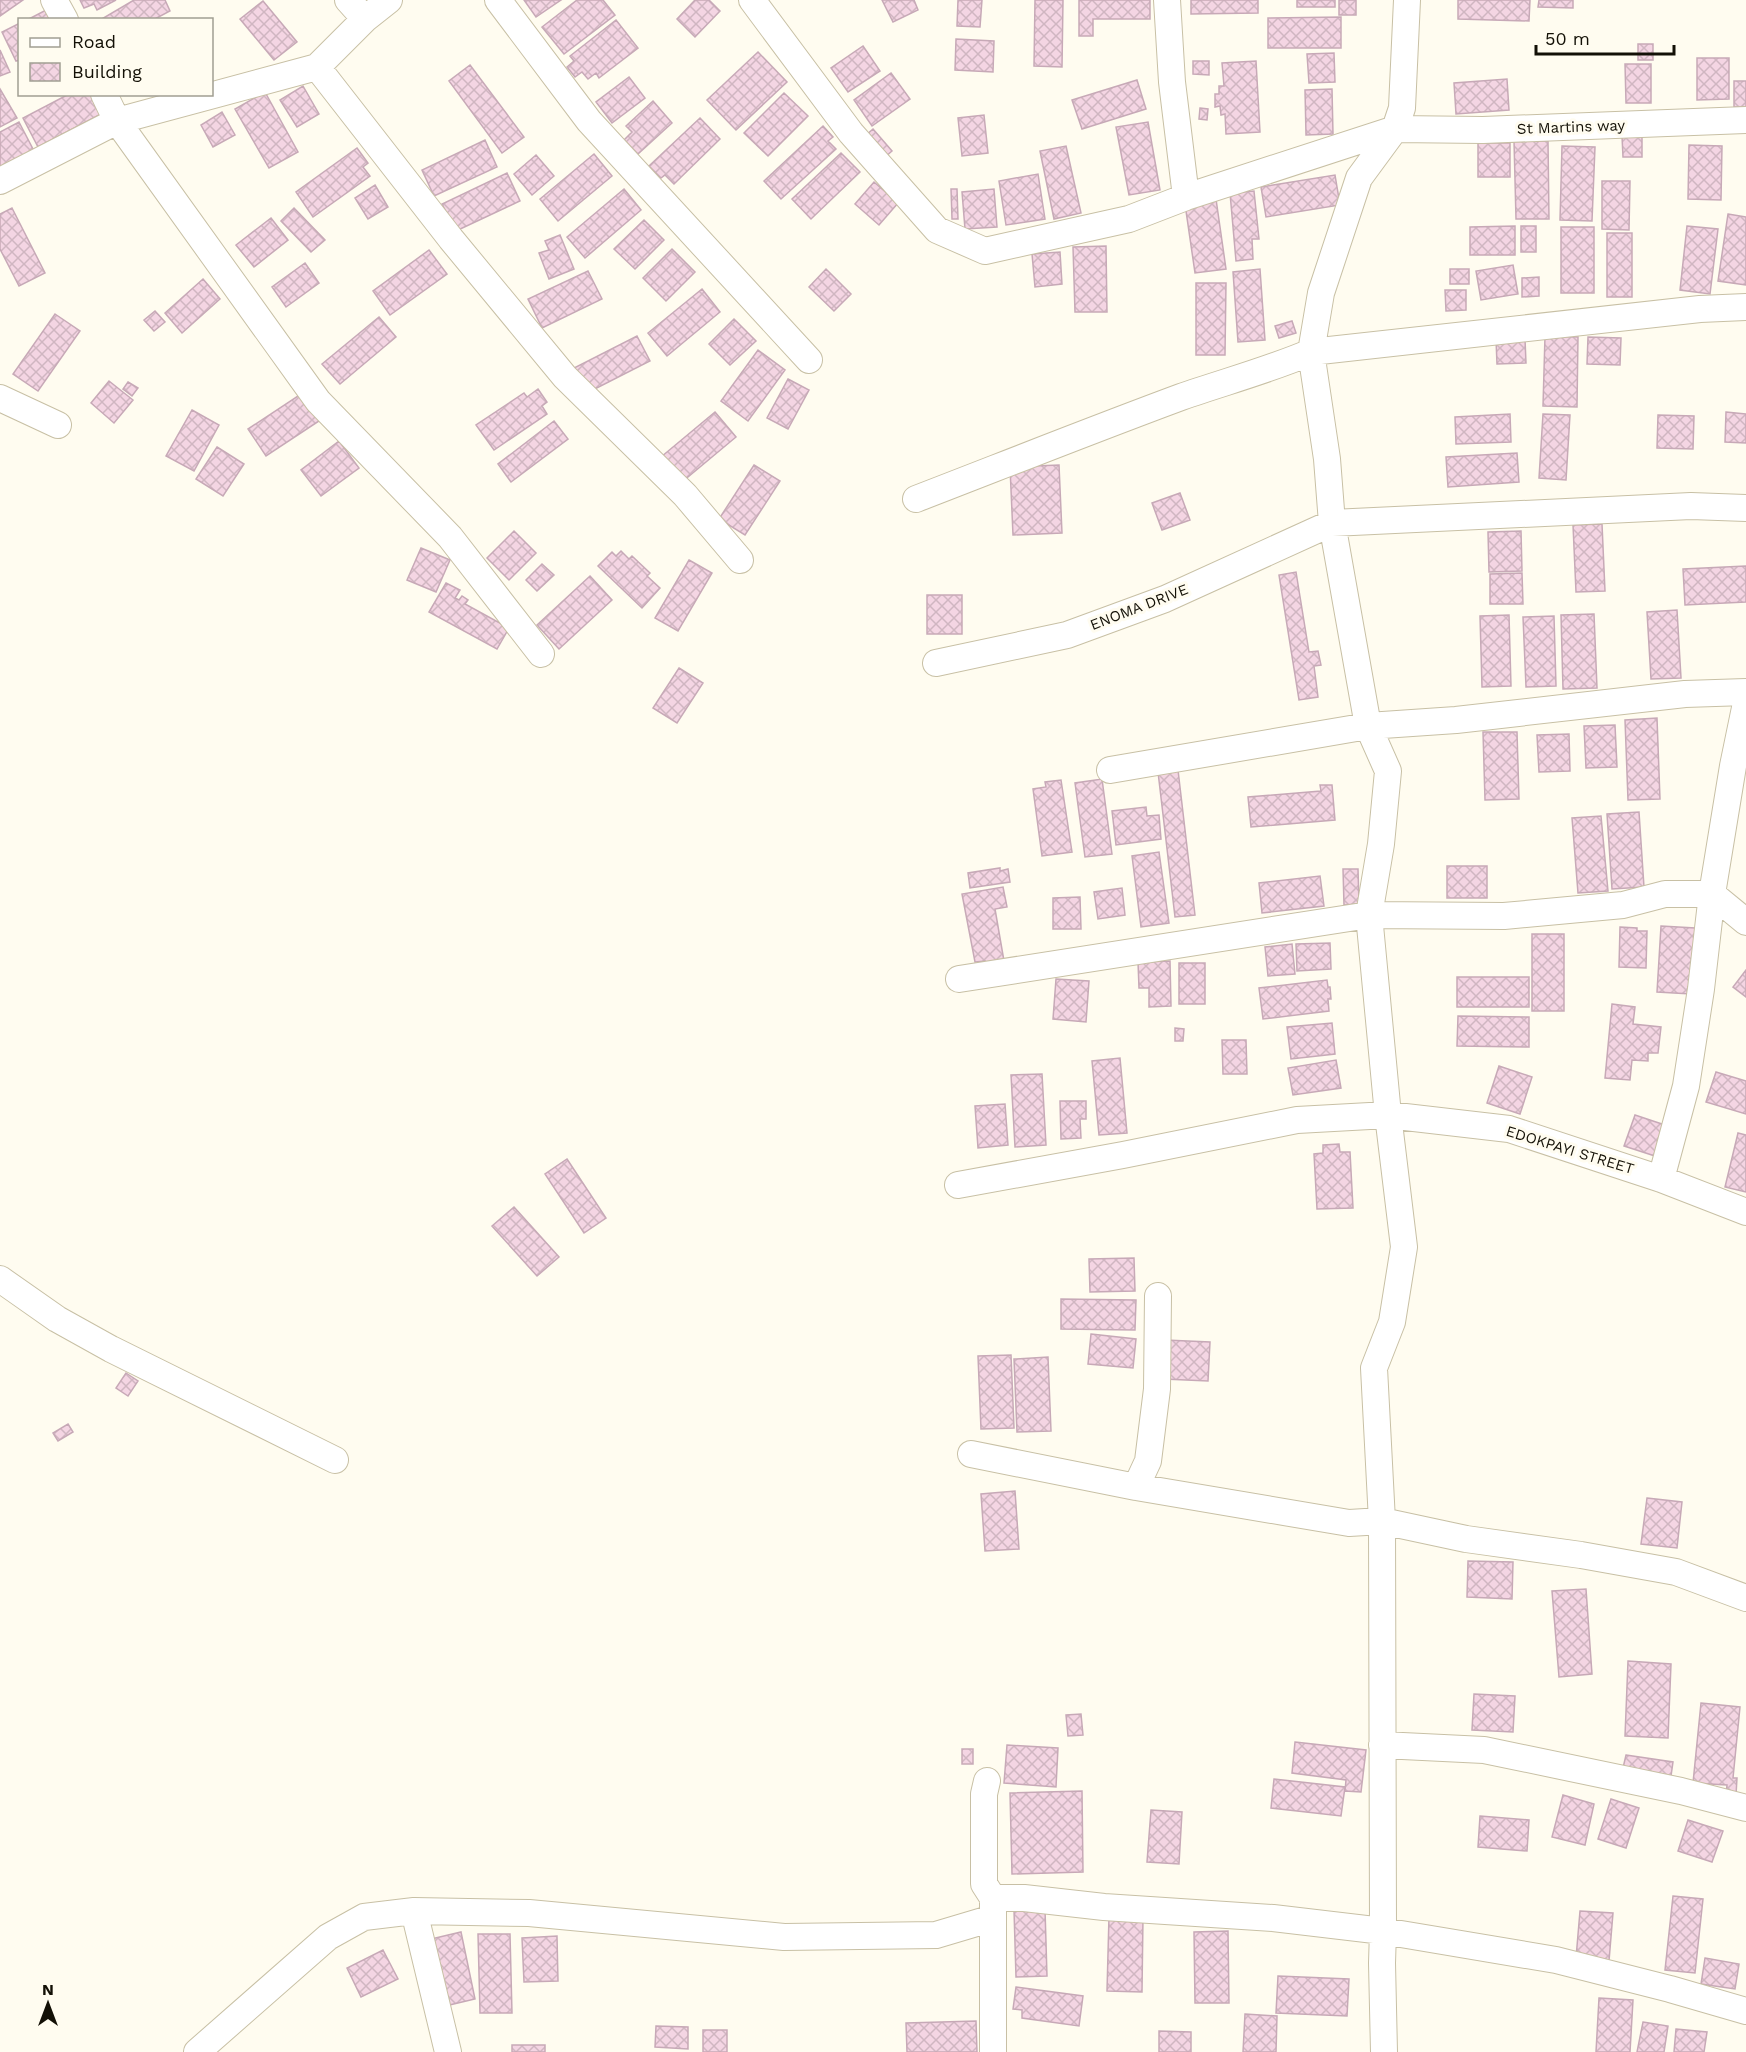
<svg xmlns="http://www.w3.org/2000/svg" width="1746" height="2052" font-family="'Work Sans',sans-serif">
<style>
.building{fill:url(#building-cross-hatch);stroke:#c7a9b7;stroke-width:1.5}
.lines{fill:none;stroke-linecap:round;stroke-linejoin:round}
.minor-casing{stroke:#c8c0a5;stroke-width:28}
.minor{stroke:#fff;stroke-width:26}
.labels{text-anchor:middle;stroke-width:6;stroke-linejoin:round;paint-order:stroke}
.street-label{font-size:15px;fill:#131006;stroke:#fffcf0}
</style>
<defs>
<pattern id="building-cross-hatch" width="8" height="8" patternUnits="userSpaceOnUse" patternTransform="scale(1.5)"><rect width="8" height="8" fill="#f4d5e3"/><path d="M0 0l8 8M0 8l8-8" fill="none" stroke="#d0b6c1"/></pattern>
</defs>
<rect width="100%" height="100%" fill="#fffcf0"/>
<path class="building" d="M0 0H23L0 16Z
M80 0H116L97 10 94 4 84 8Z
M134 0H165L170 11 153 20H100Z
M524 0H561L536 17Z
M577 0H603L615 15 564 54 542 27Z
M695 0H709L720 11 695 37 677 19Z
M882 0H914L918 10 893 22Z
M958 0H982L980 27 957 26Z
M1035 0H1063L1062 67 1034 66Z
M1079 0H1150V19H1093V36H1079Z
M1191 0H1258V13L1191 14Z
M1297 0H1335V7H1297Z
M1339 0H1356V15H1339Z
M1458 0H1530L1529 21 1458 19Z
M1539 0H1573V8L1538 7Z
M263 1 297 42 274 60 240 19Z
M48 9 53 20H27Z
M1341 17V48H1268V18Z
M616 20 638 48 599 78 596 73 588 79 582 72 575 77 567 67 574 61 570 56Z
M20 23V60L16 61 2 32Z
M956 39 994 41 993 72 955 70Z
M1638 44H1653V60H1638Z
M863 46 880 71 848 92 831 68Z
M0 50 10 72 0 76Z
M758 52 787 82 736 130 707 100Z
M1334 53 1335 82 1309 83 1307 54Z
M1697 58H1729V99L1697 100Z
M1193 61H1209V75L1193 74Z
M1256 61 1260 132 1226 134 1225 114 1221 115 1220 106 1215 107V94H1219V86H1224L1222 63Z
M1625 64H1651V103H1626Z
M470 65 524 137 502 153 449 81Z
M891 73 910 99 872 126 854 100Z
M629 77 645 98 612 123 596 102Z
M1507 79 1509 110 1456 114 1454 83Z
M1137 80 1146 109 1082 129 1072 100Z
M1734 81H1746V107H1734Z
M303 86 319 114 297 127 280 100Z
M0 89 17 118 0 127Z
M1332 89 1333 134 1306 135 1305 90Z
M265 92 298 152 269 168 235 109Z
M784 93 808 116 768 156 744 133Z
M69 94H90L101 114 38 147 23 118Z
M653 101 672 123 638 154 624 140 632 132 626 126Z
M1200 108 1208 109 1207 120 1199 119Z
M222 112 235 135 213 147 201 125Z
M984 115 988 153 962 156 958 118Z
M700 118 720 139 674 184 665 175 661 178 649 166Z
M19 122 34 151 0 170V132Z
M1148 122 1160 190 1129 195 1116 127Z
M823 126 833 137 828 141 836 149 781 199 764 181Z
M873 129 892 151 884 158 865 136Z
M1622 136H1642V157H1623Z
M485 140 497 167 434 196 422 170Z
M1514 141H1548L1549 219H1516Z
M1478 143H1510V177H1478Z
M1689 145 1722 146 1721 200 1688 199Z
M1066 146 1081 213 1054 219 1040 151Z
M1562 146 1595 147 1592 221 1560 220Z
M357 148 368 163 363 167 370 176 313 217 296 192Z
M841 153 860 172 811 219 792 199Z
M594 154 612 176 558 221 540 199Z
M536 155 554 176 532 195 514 174Z
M507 173 520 201 456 231 442 204Z
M1038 174 1045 219 1006 225 999 181Z
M1335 175 1340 205 1266 217 1261 187Z
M1602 181H1630L1629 230 1602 229Z
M874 182 898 203 879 225 855 204Z
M375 185 388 207 368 219 355 198Z
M624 189 641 210 585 258 567 237Z
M951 189H957L958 219H952Z
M994 189 997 227 965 229 962 192Z
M1254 191 1259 239H1252L1253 259 1236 261 1230 193Z
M1216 199 1226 269 1195 273 1185 204Z
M12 208 45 273 19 286 0 249V214Z
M294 208 325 240 311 252 281 221Z
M1728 214 1746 217V285L1718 281Z
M271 218 288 240 254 267 236 245Z
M644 220 664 240 635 269 614 249Z
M1515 226V255H1470V227Z
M1521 226H1536V252H1521Z
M1687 226 1718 229 1710 294 1680 290Z
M1561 227H1594V293H1561Z
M1607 233H1632V297H1607Z
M560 235 574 269 549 279 539 253 549 250 545 241Z
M1106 246 1107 312H1075L1073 247Z
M672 249 695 272 666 301 643 278Z
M429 250 447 274 390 315 373 291Z
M1060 252 1062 284 1035 287 1032 254Z
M305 263 319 283 286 307 272 287Z
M1513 265 1518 294 1481 300 1476 271Z
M826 269 851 294 834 311 809 287Z
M1260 269 1265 340 1238 342 1233 272Z
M1450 269H1469V284H1450Z
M588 271 602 299 542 328 528 299Z
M1539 277V296L1522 297V278Z
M203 279 220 299 182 333 165 313Z
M1196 283H1226L1225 355H1196Z
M702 289 720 312 667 356 648 333Z
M1445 290H1466V310L1446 311Z
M155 311 165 322 154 331 144 320Z
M55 314 80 331 38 391 13 374Z
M379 317 396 337 340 384 322 364Z
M734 319 756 341 730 365 709 344Z
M1292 321 1296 333 1279 338 1275 326Z
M637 336 650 361 585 394 572 369Z
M1545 336 1578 337 1577 407 1543 406Z
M1588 337 1621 338 1620 365 1587 364Z
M1496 339H1525L1526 363 1497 364Z
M758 350 785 370 748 421 721 401Z
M788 379 809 390 788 429 767 418Z
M109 381 133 400 114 423 91 403Z
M128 382 138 388 132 396 123 389Z
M538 389 547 402 542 406 547 414 494 450 476 425 524 393 527 397Z
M304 392 322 419 266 456 248 429Z
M192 410 219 425 194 471 166 456Z
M715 412 736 437 682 482 661 457Z
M1726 412 1746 414V443L1725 442Z
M1510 414 1511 442 1456 444 1455 417Z
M1543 414 1570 415 1566 480 1539 478Z
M1658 415 1694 416 1693 449 1657 448Z
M554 421 568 439 511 482 498 464Z
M339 441 359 468 321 496 301 470Z
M217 447 244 464 223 496 196 479Z
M1517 453 1519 482 1448 487 1446 457Z
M754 465 780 481 745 535 719 519Z
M1059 465 1062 533 1013 535 1010 467Z
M1180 493 1190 520 1162 530 1152 503Z
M1602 524 1605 591 1576 592 1573 525Z
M514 531 536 553 509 580 487 558Z
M1521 531 1522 571 1489 572 1488 532Z
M421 548 450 560 436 592 407 580Z
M621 551 629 559 632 556 650 573 647 576 660 588 642 608 598 566 612 552 616 556Z
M689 560 712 573 678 631 655 618Z
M542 564 554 575 537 591 526 580Z
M1746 566V602L1685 605 1683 569Z
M1296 572 1309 652 1318 651 1321 665 1314 666 1318 697 1299 700 1279 575Z
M1522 573 1523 604H1490V574Z
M590 576 612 600 559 649 537 625Z
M446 583 460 590 455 598 459 600 462 596 468 600 465 604 509 628 497 649 429 612Z
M927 595H962V634H927Z
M1677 610 1681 678 1651 679 1647 612Z
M1594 614 1597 688 1563 689 1561 615Z
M1509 615 1511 686 1482 687 1480 616Z
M1554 616 1556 686 1526 687 1523 617Z
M679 668 703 683 677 723 653 708Z
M1657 718 1660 799 1628 800 1625 720Z
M1615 725 1617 767 1586 768 1584 726Z
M1483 732H1517L1519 799 1485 800Z
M1569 734 1570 771 1539 772 1537 735Z
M1178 770 1195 915 1175 917 1158 772Z
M1102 779 1112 854 1085 857 1075 783Z
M1061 780 1072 852 1042 856 1033 789 1046 787 1045 782Z
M1320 785H1332L1335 820 1251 827 1248 797 1321 791Z
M1146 807 1147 816 1159 815 1161 839 1116 845 1112 811Z
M1639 812 1644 887 1612 889 1607 814Z
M1601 816 1608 891 1578 893 1572 818Z
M1159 852 1169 923 1141 927 1132 856Z
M1447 866H1487V898H1447Z
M1000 868V871L1008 869 1010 882 970 888 968 873Z
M1343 869H1358L1359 904 1344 905Z
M1320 876 1324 906 1262 913 1259 883Z
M1003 887 1007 907 995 909 1004 961 986 964 985 961 975 962 962 894Z
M1122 888 1125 915 1098 919 1094 892Z
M1080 897 1081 929H1053V898Z
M1661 926 1695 928 1691 994 1657 992Z
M1620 927 1637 928V931H1647L1646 968 1619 967Z
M1532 934H1564V1011H1532Z
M1330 943 1331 969 1297 971 1296 944Z
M1292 944 1295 974 1268 976 1265 947Z
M1170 961 1171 1006 1149 1007V988H1139L1138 962Z
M1179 963H1205V1004H1179Z
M1746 970V997L1733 987Z
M1457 977H1529V1007H1457Z
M1056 979 1089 981 1086 1022 1053 1019Z
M1327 980 1328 987H1330L1331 999H1328L1329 1011 1263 1019 1259 988Z
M1612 1004 1635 1007 1633 1024 1661 1027 1658 1053H1648V1061L1632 1060 1630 1080 1605 1078Z
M1458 1016 1529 1017V1047L1457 1046Z
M1332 1023 1335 1054 1291 1059 1287 1027Z
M1175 1028 1184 1029 1183 1041H1175Z
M1222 1040H1246L1247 1074H1223Z
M1120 1058 1127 1133 1099 1135 1092 1061Z
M1336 1060 1341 1088 1293 1095 1288 1068Z
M1499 1066 1532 1077 1520 1114 1487 1103Z
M1716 1072 1746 1081V1114L1706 1102Z
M1042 1074 1046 1145 1015 1147 1011 1075Z
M1060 1101H1086V1119H1080L1081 1138 1061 1139Z
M1005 1104 1008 1145 978 1148 975 1106Z
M1635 1115 1668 1126 1658 1157 1624 1146Z
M1738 1133 1746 1135V1192L1725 1187Z
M1339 1144 1340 1152H1350L1353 1208 1317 1209 1314 1154 1323 1153V1145Z
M567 1159 606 1218 584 1233 545 1174Z
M514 1207 559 1257 537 1276 492 1226Z
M1134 1258 1135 1291 1090 1292 1089 1259Z
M1061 1299 1136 1300 1135 1330 1061 1329Z
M1091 1334 1136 1339 1133 1368 1088 1364Z
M1165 1340 1210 1342 1208 1381 1164 1379Z
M1011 1355 1014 1428 981 1429 978 1356Z
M1048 1357 1051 1431 1017 1432 1014 1359Z
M126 1373 138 1381 128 1396 116 1388Z
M68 1424 73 1432 58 1441 53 1433Z
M1015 1491 1019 1549 985 1551 981 1494Z
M1647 1498 1682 1502 1677 1548 1641 1544Z
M1468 1561 1513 1562 1512 1599 1467 1597Z
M1586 1589 1592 1674 1559 1677 1552 1591Z
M1628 1661 1671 1664 1668 1738 1625 1736Z
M1474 1694 1515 1696 1513 1732 1472 1730Z
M1701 1703 1740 1707 1733 1778H1737L1736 1795 1726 1794 1727 1785 1693 1783Z
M1081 1714 1083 1735 1068 1736 1066 1715Z
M1295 1742 1366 1750 1361 1792 1345 1791 1346 1780 1292 1773Z
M1007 1745 1058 1748 1056 1787 1004 1783Z
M962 1749H973V1764H962Z
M1626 1755 1673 1762 1671 1776 1623 1768Z
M1274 1779 1345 1787 1341 1816 1271 1808Z
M1082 1791 1083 1872 1012 1874 1010 1793Z
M1563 1795 1594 1804 1585 1845 1552 1837Z
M1611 1799 1639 1808 1626 1848 1598 1839Z
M1151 1810 1182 1812 1179 1864 1147 1862Z
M1480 1816 1529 1820 1527 1851 1478 1847Z
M1688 1820 1723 1831 1712 1862 1678 1851Z
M1673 1896 1703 1899 1695 1973 1665 1970Z
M1045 1909 1047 1976 1016 1977 1014 1910Z
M1580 1911 1613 1913 1609 1961 1576 1958Z
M1109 1916 1143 1917 1142 1992 1107 1991Z
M1228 1931 1229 2003H1195L1194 1932Z
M461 1932 475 1999 445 2006 431 1939Z
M478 1934H510L512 2013H480Z
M557 1936 558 1981 524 1982 522 1938Z
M383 1950 398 1979 361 1997 347 1968Z
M1705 1958 1739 1964 1735 1989 1701 1984Z
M1278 1976 1349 1979 1347 2016 1276 2013Z
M1016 1987 1083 1996 1079 2026 1022 2018V2010L1013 2009Z
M1599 1998 1633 2000 1630 2052H1596Z
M1245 2014 1277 2016 1276 2052H1243Z
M976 2021 977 2052H907L906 2023Z
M1643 2022 1668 2026 1664 2052H1637Z
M656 2026 688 2027V2049L655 2047Z
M1676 2029 1707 2032 1704 2052H1674Z
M703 2030H727V2052H703Z
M1159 2031 1191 2032V2052H1159Z
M512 2045H545V2052H512Z"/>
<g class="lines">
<g class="minor-casing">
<path id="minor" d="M54 0 65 20
M348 0 365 19
M498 0 589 121 809 360
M752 0 851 133 937 230 985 251 1129 219 1186 197 1395 129 1483 130 1746 120
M1167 0 1172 82 1186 197
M317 67 451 239 565 377 685 495 740 560
M104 94 117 121 318 401 450 537 541 654
M0 181 117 121 317 67 365 19 389 0
M0 398 58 425
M916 499C1004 465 1092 430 1181 397 1224 382 1269 370 1311 352L1700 309 1746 307
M936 663 1067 635 1165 599 1332 523 1691 506 1746 508
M1110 770 1368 726 1456 720 1685 694 1746 692
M959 979 1369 915 1504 916 1623 905 1665 894H1712L1746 922
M1661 1179 1686 1086 1701 989 1712 894 1733 766 1746 703
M958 1185 1123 1155 1297 1120 1388 1115 1509 1129 1661 1179 1746 1212
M0 1279 57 1319 111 1349 335 1460
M971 1454 1136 1487 1349 1523 1382 1521 1466 1539 1581 1555 1676 1572 1746 1598
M1136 1487 1148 1461 1157 1389 1158 1296
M1382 1745 1484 1750 1681 1791 1746 1808
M987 1781 984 1794V1884L993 1898V2052
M993 1898H1024L1104 1907 1273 1918 1383 1931 1556 1960 1670 1989 1746 2011
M414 1911 448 2052
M197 2052 328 1937 364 1917 414 1911 529 1913 784 1937 936 1935 993 1918
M1384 2052 1382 1963 1383 1931 1382 1521 1374 1368 1392 1322 1404 1247 1388 1115 1369 915 1381 844 1388 771 1368 726 1332 523 1327 459 1311 352 1321 293 1359 178 1395 129 1402 108 1407 0"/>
</g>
<use href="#minor" class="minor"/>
</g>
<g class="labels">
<g class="street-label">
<text transform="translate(1571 127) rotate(-2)" y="5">St Martins way</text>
<text transform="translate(1139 607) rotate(-21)" y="5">ENOMA DRIVE</text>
<text transform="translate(1570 1150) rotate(17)" y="5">EDOKPAYI STREET</text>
</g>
</g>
<rect x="18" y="18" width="195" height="78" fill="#fffcf0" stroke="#a19e92" stroke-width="1.5"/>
<rect x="30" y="38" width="30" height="9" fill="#ffffff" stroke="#a19e92" stroke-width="1.5"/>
<text x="72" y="48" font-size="18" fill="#131006">Road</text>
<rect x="30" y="63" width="30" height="18" fill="url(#building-cross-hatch)" stroke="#a19e92" stroke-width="1.5"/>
<text x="72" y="78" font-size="18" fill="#131006">Building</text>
<g transform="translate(48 2004)" stroke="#fffcf0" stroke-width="4.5" paint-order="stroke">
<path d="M0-4.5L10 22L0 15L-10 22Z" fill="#131006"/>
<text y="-9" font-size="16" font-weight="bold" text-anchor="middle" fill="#131006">N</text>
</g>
<path d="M1536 45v9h138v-9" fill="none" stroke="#131006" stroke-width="3"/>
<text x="1545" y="45" font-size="18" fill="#131006" stroke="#fffcf0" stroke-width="4.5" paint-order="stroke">50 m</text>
</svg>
